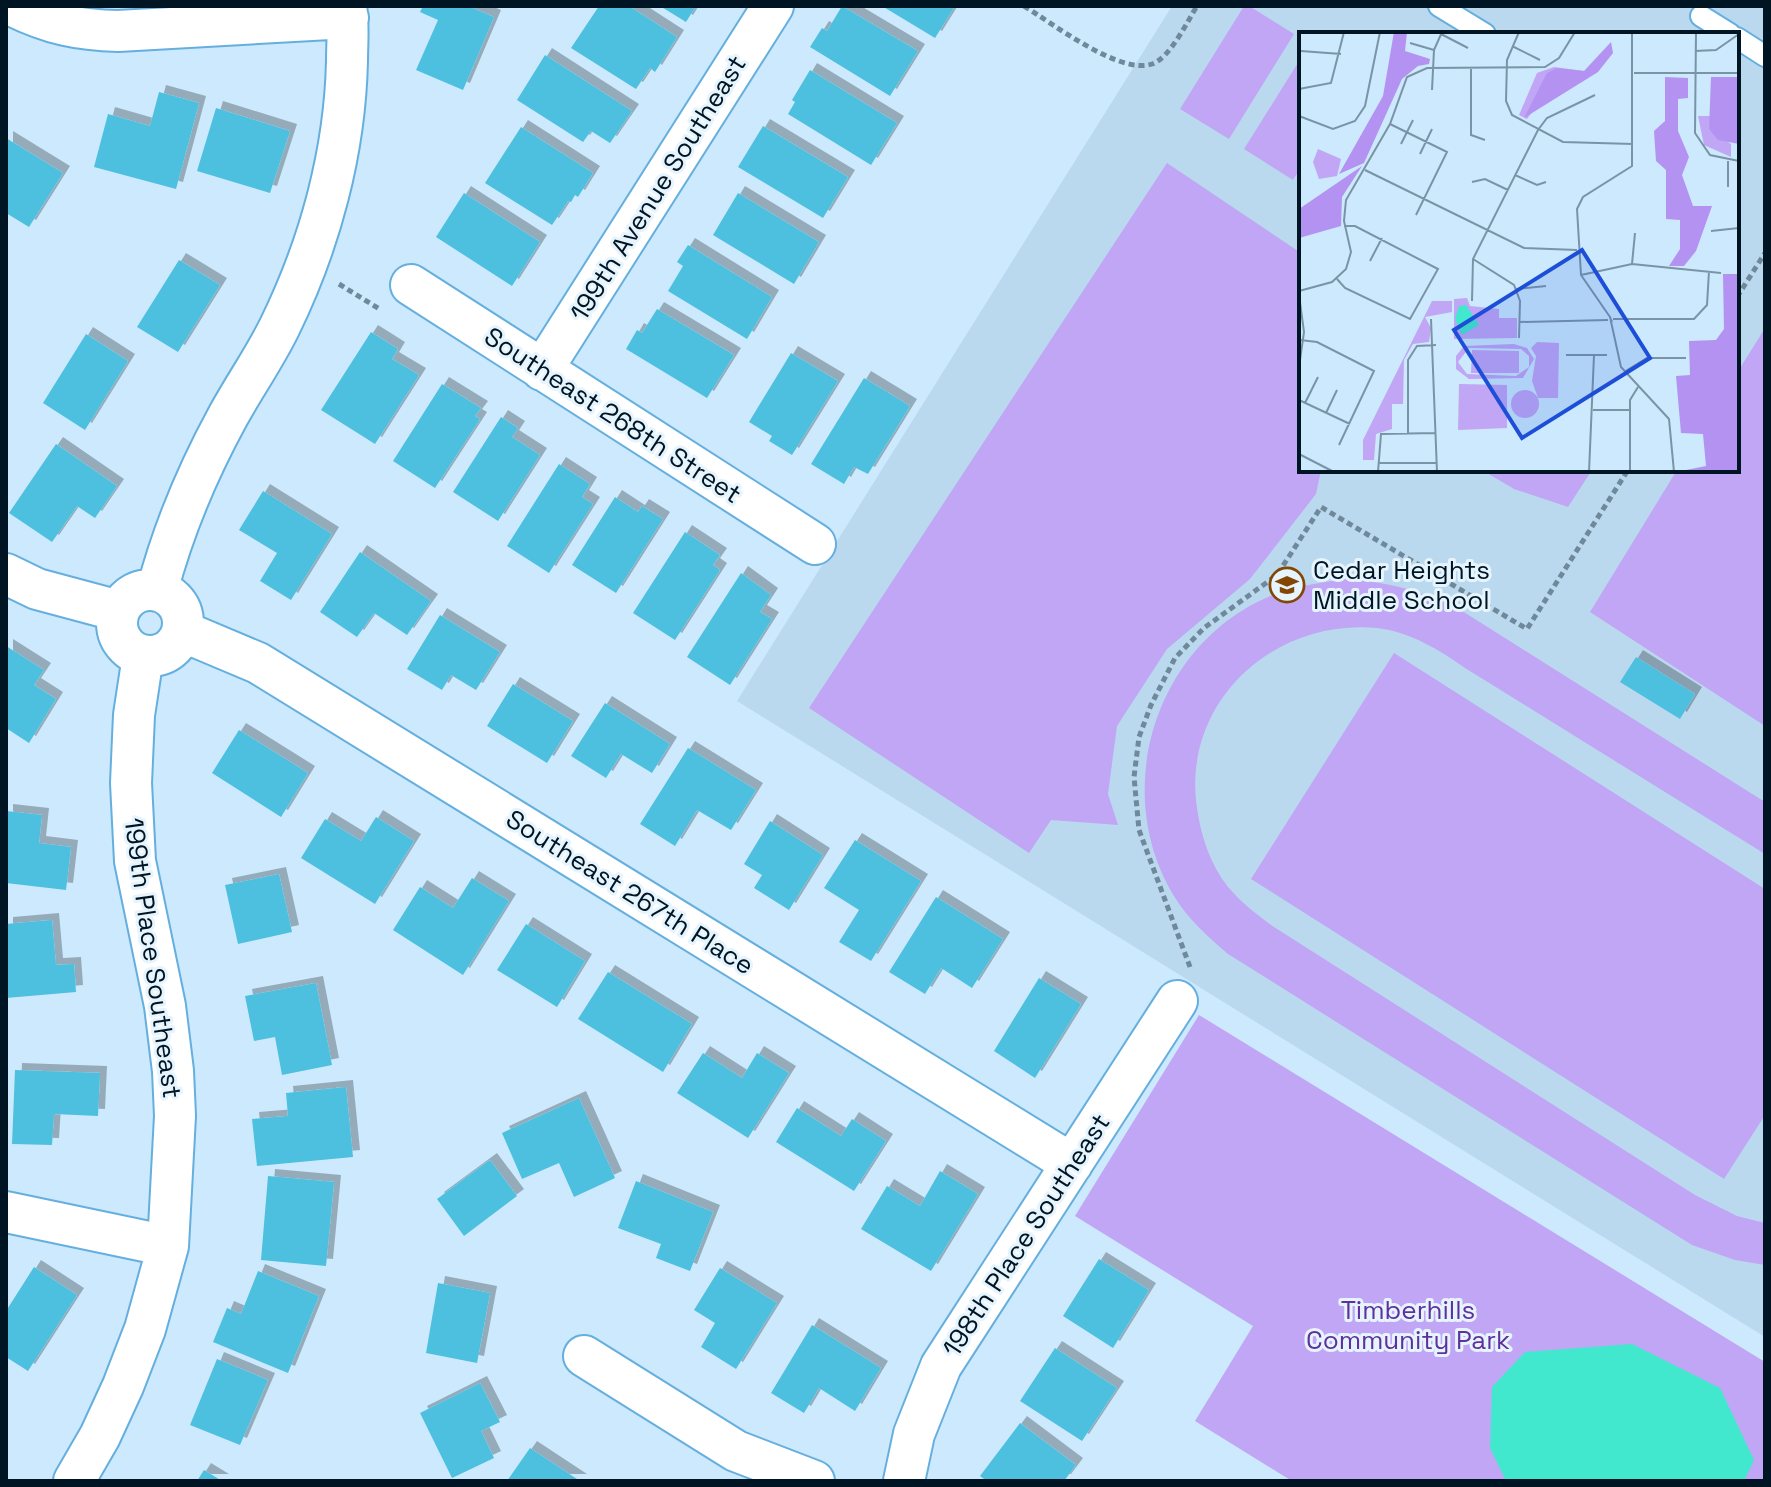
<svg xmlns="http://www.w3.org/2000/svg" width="1771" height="1487" font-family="'Space Grotesk',sans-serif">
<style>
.built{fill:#bad9ef;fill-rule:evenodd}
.green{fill:#c0a6f4}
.water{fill:#42e8cd}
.building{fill:#4dc0df;filter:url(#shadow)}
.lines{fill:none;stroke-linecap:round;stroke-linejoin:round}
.lane-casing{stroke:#65afdf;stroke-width:24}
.street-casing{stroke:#65afdf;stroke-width:44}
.path{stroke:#6f899a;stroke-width:5;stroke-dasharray:6 4;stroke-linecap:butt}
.lane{stroke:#fff;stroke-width:20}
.street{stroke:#fff;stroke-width:40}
.labels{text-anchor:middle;stroke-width:6;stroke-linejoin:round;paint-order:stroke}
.street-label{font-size:26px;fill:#001523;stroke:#e6f4fe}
.poi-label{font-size:26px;fill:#001523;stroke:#e6f4fe;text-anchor:start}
.park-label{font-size:26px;fill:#5f309e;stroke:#e6f4fe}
.inset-road{fill:none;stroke:#7a94a6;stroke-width:2}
.view{fill:#1d4ed8;fill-opacity:0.15;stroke:#1d4ed8;stroke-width:4}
.inset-edge{fill:none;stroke:#001523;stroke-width:4}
</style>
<defs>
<filter id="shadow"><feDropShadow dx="7" dy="-7" stdDeviation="0" flood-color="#0004"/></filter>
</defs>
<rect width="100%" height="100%" fill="#cce9fd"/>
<path class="built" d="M1172 6H1765V1337L737 701ZM1301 34H1737V470H1301Z"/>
<path class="green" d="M1244 6H1249L1294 34 1229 139 1180 109Z
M1301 58V167L1293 180 1244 149Z
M1167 163 1301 253V470H1321L1316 494 1250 579 1167 649 1117 726 1108 794 1118 825 1051 820 1029 853 809 708Z
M1765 328V726L1590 612 1677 470H1737V373Z
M1482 470H1592L1568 507 1514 489Z
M1346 579C1391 583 1417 589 1459 609L1765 802V854L1465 668C1438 649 1410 632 1377 628 1274 618 1181 702 1197 808 1201 836 1210 864 1228 887 1242 903 1257 915 1274 927L1695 1195 1737 1216 1765 1223V1265L1735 1260 1692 1245 1228 954C1208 937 1188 919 1174 896 1110 791 1155 646 1268 597 1293 586 1319 583 1346 579Z
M1394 653 1765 889V1115L1724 1179 1251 879Z
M1199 1015 1765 1362V1481H1292L1195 1421 1253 1326 1075 1216Z"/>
<path class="water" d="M1632 1344 1720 1388 1754 1460 1744 1481H1506L1490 1448 1492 1387 1525 1352Z"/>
<path class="building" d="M423 6H468L494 17 463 90 416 70 438 20 420 12Z
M599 6H629L677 37 655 72 650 68 636 89 571 48Z
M660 6H696L686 22Z
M842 6 918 51 890 96 810 47 822 28 827 31Z
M882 6H955L935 38Z
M545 55 632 111 610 143 591 131 583 142 517 100Z
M810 70 897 123 871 165 788 114 795 102 792 100Z
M159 92 199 103 176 189 94 167 108 114 150 126Z
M216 108 290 131 270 193 197 171Z
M763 126 848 177 823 218 738 167Z
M521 127 593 173 578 197 575 195 571 202 568 201 552 225 485 183Z
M6 138 63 173 29 227 6 213Z
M464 193 540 242 512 286 436 237Z
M738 193 819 242 794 284 713 235Z
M688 245 772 297 747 339 668 291 683 266 677 262Z
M179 260 220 285 178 352 137 327Z
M657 309 734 355 707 398 626 349 637 330 642 333Z
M371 332 398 349 392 359 419 375 375 444 321 410Z
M86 334 128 361 85 430 43 403Z
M791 353 838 381 792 455 769 441 772 436 749 422Z
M864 378 910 406 868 474 854 467 844 484 811 464Z
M442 384 481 408 475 416 480 419 435 488 393 461Z
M501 417 518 428 512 437 540 455 498 521 453 492Z
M56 444 117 486 95 518 77 506 52 542 9 513Z
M559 464 590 484 582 497 593 504 549 573 507 546Z
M263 491 332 534 291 600 260 581 277 553 239 530Z
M615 497 638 512 642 506 663 519 616 593 572 565Z
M685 532 720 555 713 565 720 570 675 640 633 613Z
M360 552 431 601 407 635 374 613 357 637 320 612Z
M741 573 771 595 760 612 772 619 730 685 687 657Z
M440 615 500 652 476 690 451 675 442 690 407 669Z
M6 646 44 670 34 685 56 699 29 743 6 728Z
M1636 657 1695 694 1680 719 1620 682Z
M513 684 573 721 547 763 487 726Z
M605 703 670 744 652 773 621 754 606 778 571 756Z
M239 730 308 773 281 817 212 773Z
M688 748 756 790 731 830 697 810 675 846 640 824Z
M6 811 42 815 39 843 71 847 66 890 6 883Z
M376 817 414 841 375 904 301 858 325 819 361 841Z
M770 821 823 855 789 910 754 888 762 875 744 864Z
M855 840 921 881 871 961 839 942 859 910 824 888Z
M279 874 292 932 238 944 225 885Z
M472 878 509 901 463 975 393 930 420 887 453 908Z
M936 897 1003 939 972 988 941 968 925 994 889 972Z
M52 920 56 965 74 964 76 992 6 998V924Z
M526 924 585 961 557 1007 497 970Z
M608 972 692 1024 663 1072 578 1019Z
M1039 978 1081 1004 1035 1078 994 1051Z
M316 983 332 1065 282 1075 275 1037 254 1041 245 996Z
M703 1053 742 1078 757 1053 789 1073 748 1138 677 1093Z
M15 1070 100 1073 98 1116 54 1114 52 1145 12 1144Z
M346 1087 353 1157 257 1166 252 1119 288 1116 286 1093Z
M579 1098 615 1178 574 1197 559 1163 522 1179 502 1133Z
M797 1108 841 1136 852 1119 886 1141 854 1191 776 1142Z
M490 1160 517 1196 464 1236 437 1199Z
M940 1171 978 1194 931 1271 861 1229 887 1186 920 1206Z
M268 1176 334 1182 326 1266 261 1260Z
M636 1181 713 1212 690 1271 656 1258 661 1244 618 1228Z
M1099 1259 1149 1290 1113 1348 1063 1316Z
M34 1267 77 1295 28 1371 6 1357V1311Z
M720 1268 777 1303 736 1369 701 1347 715 1323 694 1310Z
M258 1271 319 1296 288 1373 213 1342 227 1308 241 1314Z
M438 1283 490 1293 477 1363 426 1353Z
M812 1325 881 1368 855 1411 819 1388 804 1413 771 1393Z
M1055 1348 1117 1388 1082 1441 1020 1401Z
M217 1359 268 1380 240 1445 190 1425Z
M480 1383 500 1422 481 1431 494 1458 452 1478 420 1413Z
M1020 1423 1076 1465 1064 1481H987L980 1476Z
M530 1448 580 1481H507Z
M204 1470 222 1481H197Z"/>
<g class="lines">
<g class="lane-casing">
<path id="lane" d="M1439 6 1485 34
M1701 16 1730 34
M1737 38 1765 56"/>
</g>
<g class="street-casing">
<path id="street" d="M13 6C50 24 78 30 118 31L348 18
M411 285 815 544
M542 370 773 6
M6 574 37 589 119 611
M117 623a33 33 0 1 1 66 0a33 33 0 1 1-66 0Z
M157 591C173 530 198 471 228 416 245 385 265 357 280 326 320 244 345 152 347 61 347 43 349 24 346 6
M182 631 258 663 1072 1164
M6 1212 168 1246
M584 1356 736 1451 814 1481
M74 1481 100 1436 123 1386 145 1329 168 1246 175 1116 173 1071 165 1006 135 861 131 783 134 715 143 656
M904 1481 914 1434 941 1366 1177 1001"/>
</g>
<path class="path" d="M1024 6C1052 23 1119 75 1152 64 1170 58 1187 22 1197 6
M339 284 381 310
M1737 297 1765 253
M1190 967 1139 830 1134 777 1139 737 1151 705 1175 658 1204 628 1277 575 1321 507 1527 629 1628 470"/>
<use href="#lane" class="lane"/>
<use href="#street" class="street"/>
</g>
<defs>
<g id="school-ring" transform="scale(1.8)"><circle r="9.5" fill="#e6f4fe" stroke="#834603" stroke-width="1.5"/><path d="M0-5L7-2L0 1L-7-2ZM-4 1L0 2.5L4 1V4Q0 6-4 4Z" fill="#834603"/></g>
</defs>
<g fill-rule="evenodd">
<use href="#school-ring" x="1287" y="585"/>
</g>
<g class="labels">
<g class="street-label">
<text transform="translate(658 188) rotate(-58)" y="9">199th Avenue Southeast</text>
<text transform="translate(613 415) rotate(33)" y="9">Southeast 268th Street</text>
<text transform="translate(630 892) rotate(32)" y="9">Southeast 267th Place</text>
<text transform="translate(153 958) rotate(82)" y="9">199th Place Southeast</text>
<text transform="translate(1026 1235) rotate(-57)" y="9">198th Place Southeast</text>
</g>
<g class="poi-label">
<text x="1313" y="579">Cedar Heights<tspan x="1313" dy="30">Middle School</tspan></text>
</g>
<g class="park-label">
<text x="1408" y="1319">Timberhills<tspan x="1408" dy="30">Community Park</tspan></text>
</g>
</g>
<g transform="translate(1299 32)">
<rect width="440" height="440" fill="#cce9fd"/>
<path d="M255 35 285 39 289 46 236 76 228 87 220 83 238 41ZM399 84H412L410 97 432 112V125L405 113ZM19 117 42 127 38 144 20 147 14 130ZM168 266 171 274 200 277V286H218V306L155 307V267ZM133 269H153V280L126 285 132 296 130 310 114 312 105 328 104 372H93V397L77 402 75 428H64V408ZM238 310 260 311 259 366H239L233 349 237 324 232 316ZM215 312 228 316 235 327 224 346 170 347 157 337V324L165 314ZM170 316 222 317 230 324V335L217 344 168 342 159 330ZM173 318 220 319V341H172ZM160 352 208 353V396L159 398ZM212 372a14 14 0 1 1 28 0a14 14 0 1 1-28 0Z" fill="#c0a6f4" fill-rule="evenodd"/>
<path d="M95 0H108L106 19 131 27 130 32 119 34 103 47 65 131 40 142 84 64ZM312 10 314 21 299 40 225 86 248 41 258 36 285 39ZM366 45 389 46V66L379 67V99L390 125 383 143 394 174H413L397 219 385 234H370L381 217V188L367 187V138L357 129 355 99 366 89ZM412 45H439L440 112 419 108 410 97ZM63 134 43 165 42 194 0 206V177ZM424 242H440L439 440H377L407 434 404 402 382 401 377 344 391 343 390 309 417 308 425 297Z" fill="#b392f2"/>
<path d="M167 273 180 293 163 303 156 287 160 274Z" fill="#42e8cd"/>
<path class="inset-road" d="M220 0 208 28 207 69 213 83 264 110 334 112M397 0 396 101 411 123 440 129M142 2 169 16M111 11 135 18M213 14 241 28M2 19 42 22M396 19 417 18 440 2M172 36V103L186 108M335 41H440M0 57 32 51 45 0M133 58 135 18 143 0M0 84 34 97 56 89 66 74 81 0M91 92 148 120 117 183M102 112 114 88M121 122 133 97M429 129V155M66 138 225 216 278 218M216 143 238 153 247 150M173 150 186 147 209 158M412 199 440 196M174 227 215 253 221 269 220 306M71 229 83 206M333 232 336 201M282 243 333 232 422 241M38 247 46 256 111 287 139 237 56 194H45M217 257 247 254M0 259 33 250 47 237 52 220 45 189 47 168 91 92 108 45 128 36 246 35 260 26 276 0M0 263 5 300 0 335M173 269 174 227 239 98 248 86 296 63M311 285 282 243 278 177 284 165 333 134V0M132 287 138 440M314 287H395L408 273 410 239M220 290 309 288M313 290 311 285 322 335 370 387 375 440M1 308 18 310 75 339 40 413M0 314V281M267 323H308M325 340 348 326H387M0 368 51 392M6 371 19 345M294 378H330M27 381 38 358M109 401V328L118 314 137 313M0 422 35 440M79 431H137M79 440 82 402 137 401M290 440 295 323M331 440V368L339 355"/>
<path class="view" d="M283 218 351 326 223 406 155 298Z"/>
<rect width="440" height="440" class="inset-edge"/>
</g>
<rect width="1771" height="1487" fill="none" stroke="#001523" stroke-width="16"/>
</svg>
